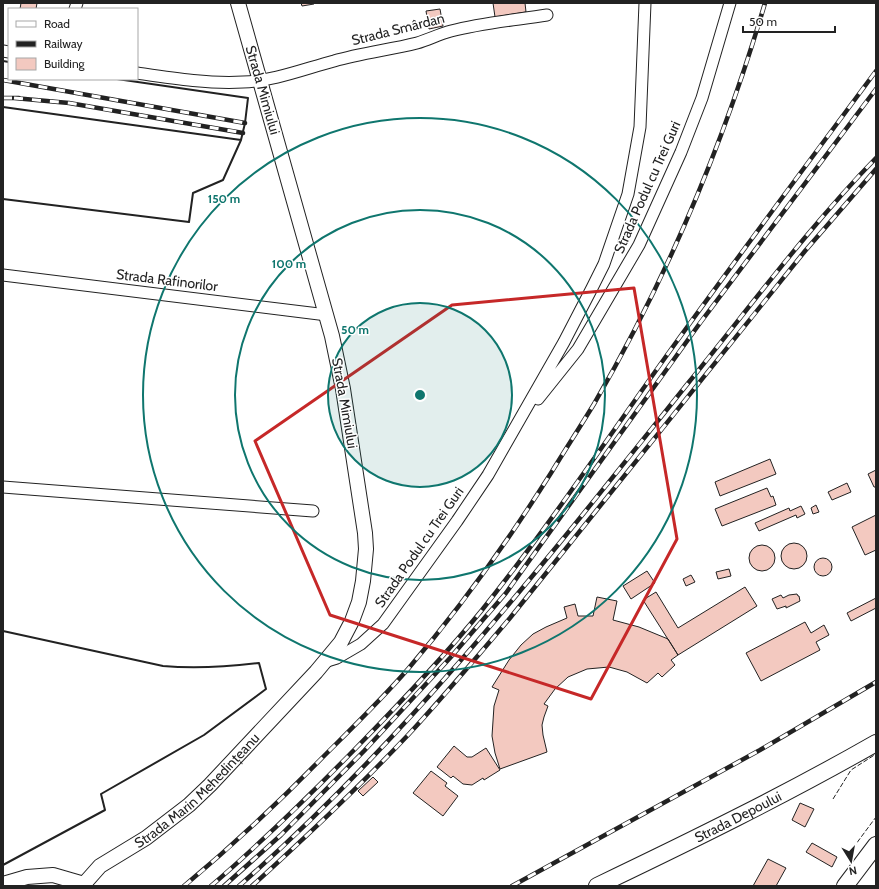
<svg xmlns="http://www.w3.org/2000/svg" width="879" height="889" font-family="Cabin,sans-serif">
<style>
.building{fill:#f3c9c0;stroke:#222}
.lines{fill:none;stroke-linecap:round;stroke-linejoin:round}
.minor-casing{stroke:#222;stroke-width:13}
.tertiary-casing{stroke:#222;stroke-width:16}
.secondary-casing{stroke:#222;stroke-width:18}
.minor{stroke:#fff;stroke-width:11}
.tertiary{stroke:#fff;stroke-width:14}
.secondary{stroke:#fff;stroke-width:16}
.rail-casing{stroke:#222;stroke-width:4.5}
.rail{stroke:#fff;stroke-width:3;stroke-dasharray:9;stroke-linecap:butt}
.fence{stroke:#222;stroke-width:1;stroke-dasharray:5 2;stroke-linecap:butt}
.wall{stroke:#222;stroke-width:2}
.marked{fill:none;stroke:#c62828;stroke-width:3;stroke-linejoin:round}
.ring{fill:none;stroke:#0f766e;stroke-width:2}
.labels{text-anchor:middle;stroke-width:3;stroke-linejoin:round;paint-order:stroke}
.street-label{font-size:14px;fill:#222;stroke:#fff}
.centre{fill:#0f766e;stroke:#fff;stroke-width:2}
.ring-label{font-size:12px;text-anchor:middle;font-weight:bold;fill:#0f766e;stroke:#fff;stroke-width:3;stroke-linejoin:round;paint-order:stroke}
</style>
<rect width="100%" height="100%" fill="#fff"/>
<path class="building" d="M21 3H37L36 9H20Z
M301 3H314V4L302 6Z
M493 3H525L526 12 495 17Z
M440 9 443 26 429 29 426 11Z
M770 459 776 474 720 496 715 482Z
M876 470V487H874L868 474Z
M847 483 851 492 832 500 828 492Z
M767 488 771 497 773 496 776 505 722 526 715 509Z
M816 505 819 512 813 514 811 508Z
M801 506 805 514 797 518 796 515 759 531 755 523 789 508 790 511Z
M876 515V550L865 555 852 527Z
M781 556a13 13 0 1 1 26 0a13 13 0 1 1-26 0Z
M749 558a13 13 0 1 1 26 0a13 13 0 1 1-26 0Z
M814 567a9 9 0 1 1 18 0a9 9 0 1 1-18 0Z
M729 569 731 576 718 579 716 572Z
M647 571 655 583 631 599 623 586Z
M691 575 695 582 686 586 683 579Z
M745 587 757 606 678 655 643 600 656 592 678 628Z
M797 594 798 596H799L800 601 786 608V606L777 609 772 599 781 595 783 598 789 595Z
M597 597 617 601 613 620 639 627 668 639 678 655 671 660 675 665 662 677 658 673 647 683 627 672 609 667 587 669 568 677 555 689 544 704 548 706 544 717 542 725 543 735 547 752 500 769 495 753 492 736 494 706 499 690 492 687 509 660 521 645 533 634 546 627 567 618 564 607 575 604 578 616H593Z
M876 598V608L851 621 847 613Z
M805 622 811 633 824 625 829 635 816 642 820 650 761 681 746 653Z
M454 746 467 757H472L486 748 500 770 484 780 483 778 472 785 463 784 453 776 451 778 437 767Z
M431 771 447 783 445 786 458 796 443 816 413 793Z
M373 777 378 782 363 796 358 791Z
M800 803 814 809 805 827 792 820Z
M812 843 837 857 832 867 806 852Z
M768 859 786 868 776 886H753Z"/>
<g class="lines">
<g class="minor-casing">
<path id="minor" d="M75 9 77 3
M3 51 9 52
M137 73C171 78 208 84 243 82 274 81 304 69 334 61 361 53 389 50 417 43 428 40 439 34 451 31 482 23 515 20 547 15
M3 275 327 315
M538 399 578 349 639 245 681 152 702 98 730 3
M3 487 313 511
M324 662 337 658 361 644 383 624 457 521 488 475 564 342 592 288 604 264 628 194 640 127 645 3"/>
</g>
<g class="tertiary-casing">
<g id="tertiary">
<path id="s1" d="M3 884 27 877 53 875 84 884 100 866 146 838 189 805 210 785 316 672 341 642 352 621 359 602 363 581 366 549 365 533 343 389 332 336 238 3"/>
</g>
</g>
<g class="secondary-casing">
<g id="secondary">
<path id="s2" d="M597 886C691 841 785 795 876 743"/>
<path d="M845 886 876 845"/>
</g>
</g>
<use href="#minor" class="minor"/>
<use href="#tertiary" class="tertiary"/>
<use href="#secondary" class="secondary"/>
<g class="rail-casing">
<path id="rail" d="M3 80 245 123
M3 98H19
M14 98 69 103 243 133
M184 886C232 846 278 803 322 758 351 729 381 700 408 669 461 607 508 541 551 473 565 450 580 427 594 404 667 278 724 143 765 3
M211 886C262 842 310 795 357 747 400 703 443 658 482 610 549 526 609 436 672 348 739 255 808 163 876 71
M224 886 281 835 364 751 450 658 506 593 700 323 876 89
M239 886C409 737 548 558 689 382 750 307 808 228 876 158
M252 886C306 837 359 787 409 734 444 696 477 657 510 618L805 251 876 169
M512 886 760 750 876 682"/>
</g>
<use href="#rail" class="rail"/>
<path class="fence" d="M833 799 851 770 876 754
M853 848 876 817"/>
<path class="wall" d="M3 61 9 62
M117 79 248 98 245 123 241 140
M3 107 241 140 223 180 193 193 189 222 3 199
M3 631 163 666C196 669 226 667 259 663L266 689 204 735 101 794 105 810 3 865"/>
</g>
<path class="marked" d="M634 288 677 539 591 699 330 615 255 441 452 305Z"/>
<circle cx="420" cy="395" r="92" fill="#0f766e" fill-opacity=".12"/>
<g class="ring">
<circle cx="420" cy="395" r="92"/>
<circle cx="420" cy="395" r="185"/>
<circle cx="420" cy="395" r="277"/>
</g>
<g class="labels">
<g class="street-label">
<text transform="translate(398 29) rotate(-14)" y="5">Strada Smârdan</text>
<text transform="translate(263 90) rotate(74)" y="5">Strada Mimiului</text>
<text transform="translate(647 187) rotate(-66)" y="5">Strada Podul cu Trei Guri</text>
<text transform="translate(167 280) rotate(7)" y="5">Strada Rafinorilor</text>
<text transform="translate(345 403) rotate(80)" y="5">Strada Mimiului</text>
<text transform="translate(419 547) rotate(-55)" y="5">Strada Podul cu Trei Guri</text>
<text dy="5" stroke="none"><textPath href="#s1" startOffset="231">Strada Marin Mehedințeanu</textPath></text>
<text dy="5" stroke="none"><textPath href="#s2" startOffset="157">Strada Depoului</textPath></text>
</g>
</g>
<circle cx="420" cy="395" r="6" class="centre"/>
<g class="ring-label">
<text x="224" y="203">150 m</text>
<text x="289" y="268">100 m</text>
<text x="355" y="334">50 m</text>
</g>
<rect width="879" height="889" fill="none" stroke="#222222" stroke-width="8"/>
<rect x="8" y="8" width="130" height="72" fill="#ffffff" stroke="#a7a7a7"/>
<rect x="16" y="21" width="20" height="6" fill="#ffffff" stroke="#a7a7a7"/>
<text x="44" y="28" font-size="12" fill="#222222">Road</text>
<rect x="16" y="41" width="20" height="6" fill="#222222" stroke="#a7a7a7"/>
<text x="44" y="48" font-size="12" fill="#222222">Railway</text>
<rect x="16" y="58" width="20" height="12" fill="#f3c9c0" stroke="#a7a7a7"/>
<text x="44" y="68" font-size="12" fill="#222222">Building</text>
<g transform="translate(851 861) rotate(169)" stroke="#ffffff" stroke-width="3" paint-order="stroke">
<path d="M0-3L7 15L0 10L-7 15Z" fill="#222222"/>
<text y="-6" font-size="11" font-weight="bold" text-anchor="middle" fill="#222222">N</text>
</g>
<path d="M743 26v6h92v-6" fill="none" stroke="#222222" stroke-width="2"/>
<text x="749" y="26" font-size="12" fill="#222222" stroke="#ffffff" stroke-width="3" paint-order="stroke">50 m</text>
</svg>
